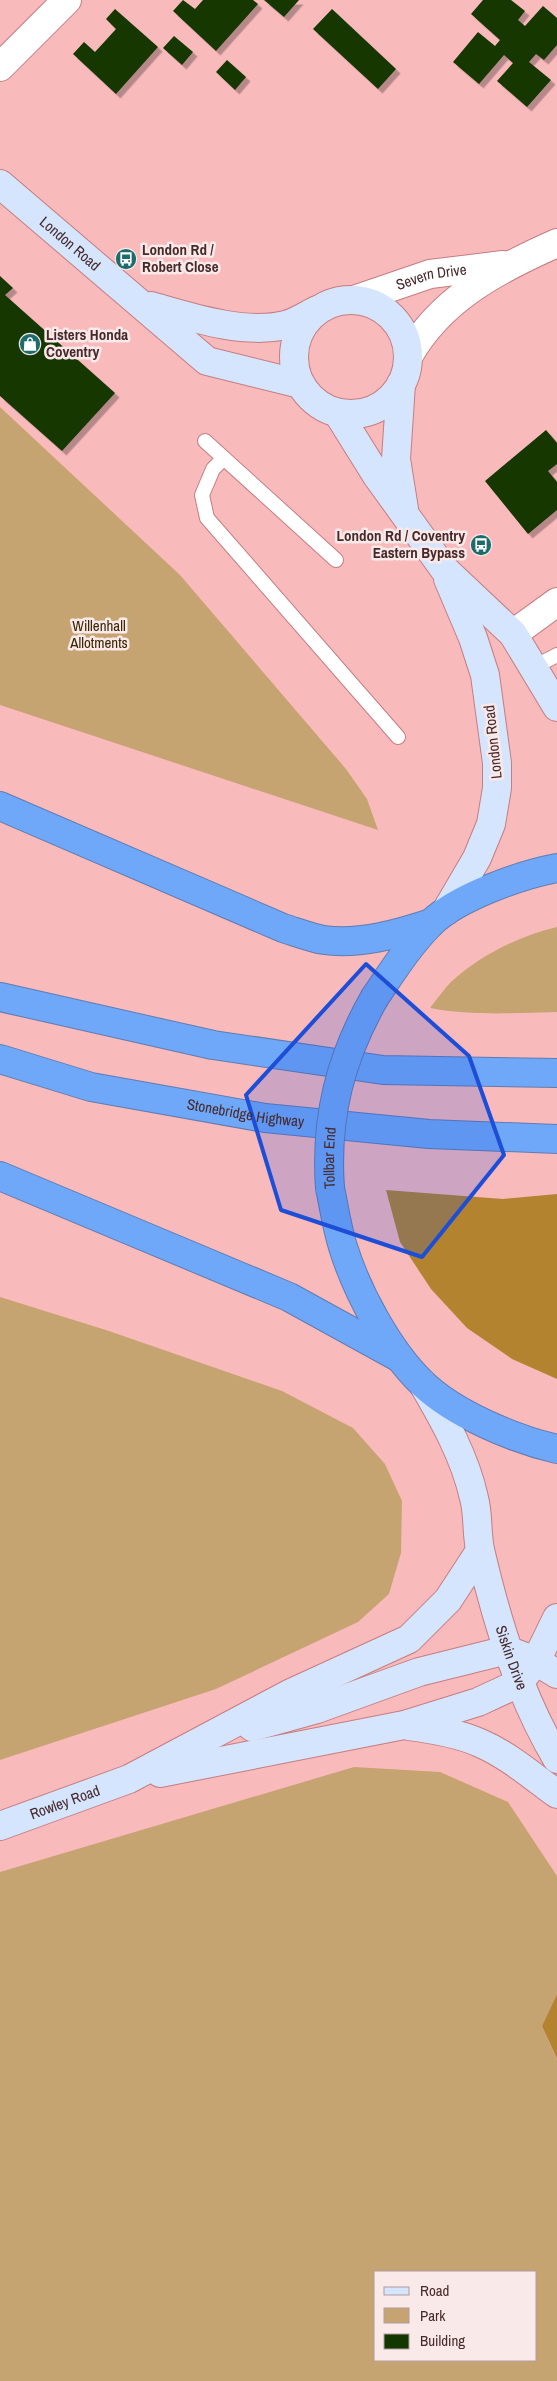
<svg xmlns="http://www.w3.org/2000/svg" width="557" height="2381" font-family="'Archivo Narrow',sans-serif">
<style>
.green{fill:#c6a472;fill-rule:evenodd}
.forest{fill:#b4832f}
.building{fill:#133700;filter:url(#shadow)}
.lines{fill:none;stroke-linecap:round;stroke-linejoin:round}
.lane-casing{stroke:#c57d80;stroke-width:16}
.street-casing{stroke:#c57d80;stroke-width:30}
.secondary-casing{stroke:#c57d80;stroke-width:30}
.highway-casing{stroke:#617cb1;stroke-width:30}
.lane{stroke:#fff;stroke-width:14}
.street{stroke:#fff;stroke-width:28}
.secondary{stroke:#d4e5fd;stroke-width:28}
.highway{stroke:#6fa8f9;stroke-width:28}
.highway-bridge-casing{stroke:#617cb1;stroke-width:30;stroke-linecap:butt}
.highway-bridge{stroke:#6fa8f9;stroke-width:28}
.marked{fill:#1d4ed8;fill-opacity:0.2;stroke:#1d4ed8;stroke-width:4;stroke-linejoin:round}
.labels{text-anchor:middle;stroke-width:5;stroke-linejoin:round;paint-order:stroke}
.street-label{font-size:15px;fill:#48292b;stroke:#f9e9e9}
.poi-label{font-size:15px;font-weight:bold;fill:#48292b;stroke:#f9e9e9;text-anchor:start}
.park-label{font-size:15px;fill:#3b2602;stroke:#f9e9e9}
</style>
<defs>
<filter id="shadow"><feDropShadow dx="4.5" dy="4.5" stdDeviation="0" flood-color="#0004"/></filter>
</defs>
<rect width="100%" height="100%" fill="#f9babc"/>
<path class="green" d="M0 407 180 575 346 769 367 799 378 830 0 705Z
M557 927V1012C515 1013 472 1016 430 1008 437 999 444 989 452 981 481 955 519 936 557 927Z
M0 1297 109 1331 282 1391 353 1428 385 1464 402 1501 401 1553 389 1594 358 1622 216 1689 0 1760Z
M354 1767 440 1772 508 1802 557 1876V1994L542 2026 557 2060V2381H0V1872ZM376 2272H536V2360H376Z"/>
<path class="forest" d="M386 1190 503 1199 557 1194V1379L512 1359 467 1328 431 1289 400 1242Z
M557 1994V2059L542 2026Z"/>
<path class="building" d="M183 0 195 9 203 0H253L258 4 216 51 173 11Z
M264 0H299L284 17Z
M483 0H511L525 11 518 20 525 26 543 6 557 18V45L544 60 536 54 529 62 551 80 527 107 497 81 513 63 504 55 479 84 453 62 478 32 495 46 500 40 471 14Z
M115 9 158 47 116 94 73 54 84 42 95 52 106 40 116 29 106 19Z
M332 9 396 69 378 89 313 29Z
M174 36 193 52 182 65 163 48Z
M227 60 246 77 235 90 216 72Z
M0 276 13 288 5 295 115 393 62 451 0 396Z
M546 430 557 443V464L548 471 557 482V510L528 534 485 481Z"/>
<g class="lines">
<g class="lane-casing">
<path id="lane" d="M205 441 336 560
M224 458 213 469 202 495 207 518 398 737
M534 667 557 655"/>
</g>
<g class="street-casing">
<g id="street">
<path d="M0 67 67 0"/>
<path id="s1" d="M354 300 430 274 503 265"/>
<path d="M408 357C440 299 498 269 557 243"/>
<path d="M513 634 557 602"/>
</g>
</g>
<g class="secondary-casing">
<g id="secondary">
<path id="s2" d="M0 184 207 361 300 384"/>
<circle cx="351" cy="357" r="57"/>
<path d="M151 306C190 317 244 335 285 325 295 323 307 315 317 310"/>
<path d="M401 384 396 459 404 509"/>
<path d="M339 415 377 476 444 569 513 634 557 707"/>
<path d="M446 911 477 858 491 824 497 788V763L485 675 473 638 448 579"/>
<path id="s3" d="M423 1384C444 1420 465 1457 474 1498 479 1516 476 1536 481 1554 498 1626 520 1696 557 1759"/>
<path d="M409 1726C432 1729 458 1733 480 1743 508 1755 532 1776 557 1794"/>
<path d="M252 1727 317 1709 419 1672 507 1650 536 1661 557 1674"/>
<path d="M160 1773 404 1725 478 1702 519 1683 536 1661 557 1618"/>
<path id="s4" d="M0 1826 129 1779 289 1694 409 1639 448 1600 480 1551"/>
</g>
</g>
<g class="highway-casing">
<g id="highway">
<path d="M0 806 283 928C296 932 311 938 324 940 359 945 398 934 431 923"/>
<path d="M0 997 213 1045 383 1070 557 1073"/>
<path d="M375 997C392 972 409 945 431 923 458 897 520 875 557 868"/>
<path id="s5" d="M0 1059 91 1087 265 1118 429 1134 557 1139"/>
<path d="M0 1176 289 1297 398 1357"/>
<path d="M330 1188C334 1207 337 1228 343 1247 357 1292 388 1350 422 1383 454 1414 514 1439 557 1449"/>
</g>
</g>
<use href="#lane" class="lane"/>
<use href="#street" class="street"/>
<use href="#secondary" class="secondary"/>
<use href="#highway" class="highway"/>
<g class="highway-bridge-casing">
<g id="highway-bridge">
<path id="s6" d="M330 1188C325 1118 340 1058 375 997"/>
</g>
</g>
<use href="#highway-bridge" class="highway-bridge"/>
</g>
<path class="marked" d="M366 964 469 1056 504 1155 422 1257 281 1210 246 1095Z"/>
<defs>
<g id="bus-disc" transform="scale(1.125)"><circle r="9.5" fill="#1e6b6c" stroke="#f9e9e9"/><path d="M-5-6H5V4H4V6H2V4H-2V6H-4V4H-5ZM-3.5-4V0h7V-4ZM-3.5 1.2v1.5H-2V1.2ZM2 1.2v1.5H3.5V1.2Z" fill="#fff"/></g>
<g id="shop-disc" transform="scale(1.125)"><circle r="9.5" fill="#1e6b6c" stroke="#f9e9e9"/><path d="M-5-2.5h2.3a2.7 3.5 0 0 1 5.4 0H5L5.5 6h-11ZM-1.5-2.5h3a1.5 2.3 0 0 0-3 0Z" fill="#fff"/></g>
</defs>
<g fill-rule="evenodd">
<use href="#bus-disc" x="126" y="259"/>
<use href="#shop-disc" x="30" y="344"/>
<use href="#bus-disc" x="481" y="545"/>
</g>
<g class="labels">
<g class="street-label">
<text dy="5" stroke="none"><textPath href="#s2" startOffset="92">London Road</textPath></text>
<text dy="5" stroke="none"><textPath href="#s1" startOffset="81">Severn Drive</textPath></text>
<text transform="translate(493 742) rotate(-96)" y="5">London Road</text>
<text dy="5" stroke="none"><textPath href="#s5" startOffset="252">Stonebridge Highway</textPath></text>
<text dy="5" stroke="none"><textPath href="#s6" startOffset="30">Tollbar End</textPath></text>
<text dy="5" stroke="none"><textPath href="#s3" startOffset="290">Siskin Drive</textPath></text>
<text dy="5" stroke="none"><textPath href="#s4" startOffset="69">Rowley Road</textPath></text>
</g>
<g class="poi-label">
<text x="142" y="255">London Rd /<tspan x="142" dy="17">Robert Close</tspan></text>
<text x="46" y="340">Listers Honda<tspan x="46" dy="17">Coventry</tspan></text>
<text x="465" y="541" text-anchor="end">London Rd / Coventry<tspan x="465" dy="17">Eastern Bypass</tspan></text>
</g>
<g class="park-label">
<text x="99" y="631">Willenhall<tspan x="99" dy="17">Allotments</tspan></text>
</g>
</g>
<rect x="374" y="2271" width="162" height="90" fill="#f9e9e9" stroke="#b29c9d"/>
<rect x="384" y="2287" width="25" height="8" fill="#d4e5fd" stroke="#b29c9d"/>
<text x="420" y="2296" font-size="15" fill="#48292b">Road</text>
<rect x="384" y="2308" width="25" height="15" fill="#c6a472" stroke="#b29c9d"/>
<text x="420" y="2321" font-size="15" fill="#48292b">Park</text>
<rect x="384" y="2334" width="25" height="15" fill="#133700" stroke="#b29c9d"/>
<text x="420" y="2346" font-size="15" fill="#48292b">Building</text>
</svg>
